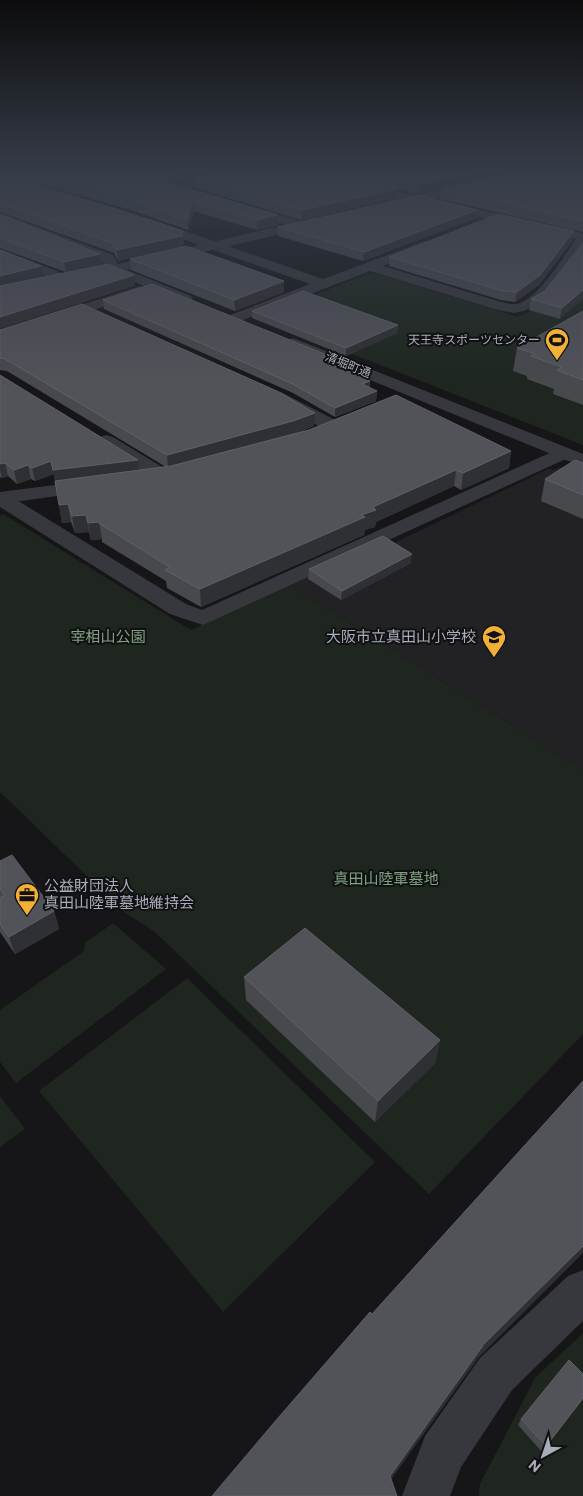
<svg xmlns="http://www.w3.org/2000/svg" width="583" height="1496" font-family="Commissioner,'Noto Sans JP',sans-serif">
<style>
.built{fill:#222225}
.green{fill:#1e261f}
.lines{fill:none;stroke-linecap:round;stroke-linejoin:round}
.pedestrian-tunnel{stroke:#333438;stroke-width:12;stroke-dasharray:12 6;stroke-linecap:butt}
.minor{fill:#37383d;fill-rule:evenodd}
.tertiary{fill:#37383d;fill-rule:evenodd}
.wall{fill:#47494d}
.shaded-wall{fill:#2f3033}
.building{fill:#525359;stroke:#5f6168}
.labels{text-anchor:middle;stroke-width:4;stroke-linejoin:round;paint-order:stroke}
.far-poi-label{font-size:12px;fill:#a8adb8;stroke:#111113;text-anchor:end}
.far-street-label{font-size:12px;fill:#a8adb8;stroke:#111113}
.park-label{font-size:15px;fill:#7fa381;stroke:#111113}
.poi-label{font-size:15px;fill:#a8adb8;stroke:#111113;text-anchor:end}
</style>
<rect width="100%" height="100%" fill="#161618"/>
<path class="built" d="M560 467 583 476V770L289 584 394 543 550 468 553 470Z"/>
<path class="green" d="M367 274H378L518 317 534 309 583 293V445L264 319V315Z
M3 514 191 630 289 584 583 770V1034L429 1194 155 932 124 912 0 792V515Z
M113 923 166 969 16 1083 0 1062V1010L84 951 85 943Z
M187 978 375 1162 223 1312 39 1091Z
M0 1096 25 1129 0 1147Z
M583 1333V1496H479L480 1484 535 1378Z"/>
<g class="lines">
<path class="pedestrian-tunnel" d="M0 194 73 174"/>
<path class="minor" d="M217 174H234L232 176 177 191 171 188 173 186Z
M315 174H332L417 196 583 233V248L559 281 542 301 524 311 514 313 494 309 370 271 233 324 228 322 225 319 228 316 310 284 145 226 143 223 149 219 153 220 323 279 425 241 432 245 430 248 383 266 501 302C506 303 512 305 517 304 538 299 564 256 576 239L416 203 317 176Z
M243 204 303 222 305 225 299 229 239 211 237 208 239 205Z
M0 213 113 255 120 269 113 273 108 272 102 261 0 221Z
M0 249 67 275 69 278 62 282 57 281 0 258Z
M140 286 147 290 145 293 0 341V331Z
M281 392 341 423 343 427 341 431H327L275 401 272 397 275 393Z
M563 447 570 449 573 453 570 457 203 625 170 614 0 507V492L7 494 186 604 202 610Z
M583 1270V1321L512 1390 461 1467 450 1496H402L425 1436 480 1358 568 1276Z"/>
<path class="tertiary" d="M516 174H535L529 177 389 209 383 205 389 201Z
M315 218 321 222 319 225 127 270 191 296 193 299 186 303 112 273 82 278 75 274 82 270 113 265Z
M293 338 583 454V467L287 346 285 343 287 340Z
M106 435 113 437 172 473 175 477 172 481H158L99 445 97 441 99 437Z
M93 480 100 482 103 486 100 490 0 504V492Z"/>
</g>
<path class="wall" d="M0 174 183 231 184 242 182 246 118 261 114 253 0 212Z
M2 174H139L278 215 279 225 257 230 194 211 188 230 131 210Z
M143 174H211L176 183Z
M338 174H509L417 194 398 189V198L302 220 195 188 194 179Z
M512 174H583V232L440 199 441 189Z
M477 210 476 218 363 261 278 236V227Z
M0 214 102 264 66 272 0 248Z
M573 240 539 285 515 302 501 300 389 266V257Z
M583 243 560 319 529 310 531 299 545 291Z
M130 259 284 292 235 311 131 270Z
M103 300 327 359 358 375 370 381V388L377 391 376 401 335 417 293 393 104 309Z
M252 311 398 325 397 333 346 356 252 318Z
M583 311V405L553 394 554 389 527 379V376L513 371 517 348Z
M0 330 314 426 297 433 511 451 509 468 461 490 454 486 376 522 375 527 365 530 364 535 201 607 167 588 166 581 102 542V539L91 540 89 532 75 533 71 522 62 523 54 474 35 481 31 479 17 484 8 476 2 478 0 477V375L139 470 166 467 7 371 0 370Z
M583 463V519L541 501 545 479Z
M411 563 341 600 308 579 309 569Z
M0 861 54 911 59 929 15 954 0 932Z
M244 977 440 1040 435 1063 375 1122 246 1000Z
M583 1399 542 1452 518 1425 521 1419Z"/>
<path class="shaded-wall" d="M175 174H211L176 183Z
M468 174H509L417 194 418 184Z
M398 189V198L302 220V210Z
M193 201 194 211 188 230 187 220Z
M477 210 476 218 363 261 364 252Z
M278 215 279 225 257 230V220Z
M183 231 184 242 182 246 118 261 117 250Z
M574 231 573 240 539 285 515 302 517 292Z
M100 254 102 264 66 272 64 262Z
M41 266 43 277 0 287V276Z
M134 275 135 286 0 329V317Z
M284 281V292L235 311 234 300Z
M583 290V299L560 319 562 308Z
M398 325 397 333 346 356V348Z
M370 381 369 390 362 384Z
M377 391 376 401 335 417V408Z
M315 413 314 426 293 434 168 468 167 455Z
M511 451 509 468 461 490 463 473Z
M138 460 140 473 55 483 54 474 35 481 32 468 51 461Z
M5 463 8 476 2 478 0 470V464Z
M28 465 31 479 17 484 14 470Z
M456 470 454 486 376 522 375 527 365 530 364 535 201 607 200 589 361 515 373 507Z
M68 504 71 522 62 523 59 505Z
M86 515 89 532 75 533 72 516Z
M99 522 102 539 91 540 88 523Z
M412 554 411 563 341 600 342 591Z
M54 911 59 929 15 954 9 937Z
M440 1040 435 1063 375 1122 378 1101Z
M583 1246V1253L479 1357 387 1485 390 1476 484 1344Z"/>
<path class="building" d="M0 174 120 210 183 231 182 236 117 250 112 243 0 203Z
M34 174H139L278 215 257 220 193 201 187 220 130 200Z
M213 174H337L398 189 302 210 194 179Z
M375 174H468L418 184Z
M512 174H583V221L441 189Z
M420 195 477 210 364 252 278 227Z
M0 214 100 254 64 262 0 238Z
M498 214 574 231 540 275 517 292 503 291 389 257Z
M583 243V290L562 308 531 299 545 291Z
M186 246 284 281 234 300 130 259Z
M0 250 41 266 0 276Z
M108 264 134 275 0 317V286Z
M152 284 327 355 322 357 358 372 354 374 370 381 362 384 377 391 335 408 293 384 103 300Z
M303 291 398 325 346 348 252 311Z
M82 304 279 392 315 413 293 421 167 455 5 359 0 358V330Z
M583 311V380L557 370 562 367 531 356 535 354 517 348Z
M0 375 138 460 53 470 51 461 32 468 28 465 14 470 5 463 0 464Z
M396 395 511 451 463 473 456 470 373 507 376 510 361 515 365 517 200 589 165 570 170 567 100 524 99 522 88 523 86 515 72 516 68 504 59 505 55 481 171 466 309 430Z
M575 460 583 463V495L545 479Z
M383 536 412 554 342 591 309 569Z
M12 855 54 911 9 937 0 924V898L5 895 0 889V861Z
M305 928 440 1040 378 1101 244 977Z
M583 1081V1246L484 1344 390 1476 397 1496H212L278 1418 370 1312 372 1314Z
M569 1360 583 1374V1398L546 1446 521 1419Z"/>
<linearGradient id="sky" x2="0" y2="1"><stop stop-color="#0c0c0d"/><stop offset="0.45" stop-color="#363c48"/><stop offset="1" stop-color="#363c48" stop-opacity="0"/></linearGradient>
<rect width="583" height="383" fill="url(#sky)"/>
<defs>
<g id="stadium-pin" transform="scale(1.25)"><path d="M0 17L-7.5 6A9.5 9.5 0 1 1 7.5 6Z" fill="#f2b134" stroke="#111113"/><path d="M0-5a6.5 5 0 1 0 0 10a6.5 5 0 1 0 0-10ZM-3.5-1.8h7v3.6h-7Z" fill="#111"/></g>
<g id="school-pin" transform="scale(1.25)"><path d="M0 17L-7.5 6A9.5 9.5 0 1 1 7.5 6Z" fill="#f2b134" stroke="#111113"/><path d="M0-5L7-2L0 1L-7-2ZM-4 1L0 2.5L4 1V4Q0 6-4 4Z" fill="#111"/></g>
<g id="office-pin" transform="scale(1.25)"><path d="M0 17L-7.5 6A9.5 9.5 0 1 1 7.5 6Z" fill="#f2b134" stroke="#111113"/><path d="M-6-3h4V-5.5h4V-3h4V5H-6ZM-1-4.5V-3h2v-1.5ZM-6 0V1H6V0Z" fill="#111"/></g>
</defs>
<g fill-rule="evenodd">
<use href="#stadium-pin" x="557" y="340"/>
<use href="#school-pin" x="494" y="637"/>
<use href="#office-pin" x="27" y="895"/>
</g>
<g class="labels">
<g class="far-poi-label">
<text x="540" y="344">天王寺スポーツセンター</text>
</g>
<g class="far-street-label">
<text transform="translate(348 365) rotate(22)" y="4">清堀町通</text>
</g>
<g class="park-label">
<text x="108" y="642">宰相山公園</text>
<text x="386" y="884">真田山陸軍墓地</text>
</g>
<g class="poi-label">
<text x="476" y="642">大阪市立真田山小学校</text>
<text x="44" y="891" text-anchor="start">公益財団法人<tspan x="44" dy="17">真田山陸軍墓地維持会</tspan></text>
</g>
</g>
<g transform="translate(543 1456) rotate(220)" stroke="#111113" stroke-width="4" paint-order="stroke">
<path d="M0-4L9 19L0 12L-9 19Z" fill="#a8adb8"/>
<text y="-8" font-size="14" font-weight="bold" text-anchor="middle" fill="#a8adb8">N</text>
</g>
</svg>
